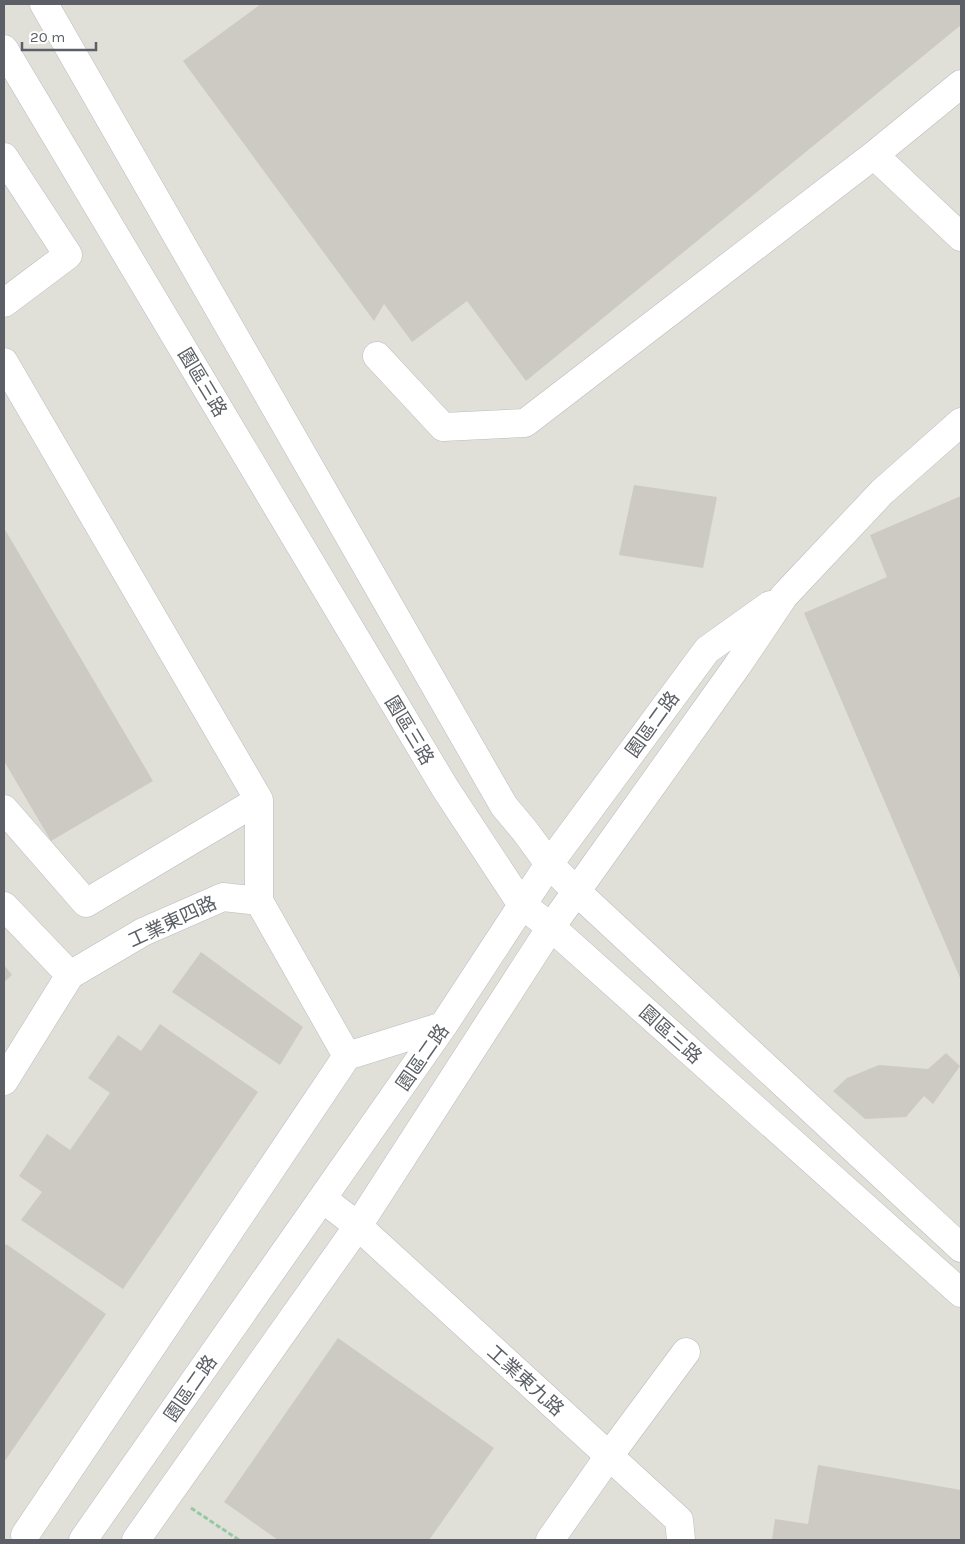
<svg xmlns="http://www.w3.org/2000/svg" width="965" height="1544" font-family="Karla,'Noto Sans TC',sans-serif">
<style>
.industrial{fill:#e0dfd8}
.building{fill:#cdcac3}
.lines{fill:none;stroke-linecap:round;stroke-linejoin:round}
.minor-casing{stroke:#b9bcc1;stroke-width:29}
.path{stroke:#94c9a6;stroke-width:3;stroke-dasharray:5 2.5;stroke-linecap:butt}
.minor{stroke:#fff;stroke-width:28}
.labels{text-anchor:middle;stroke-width:4.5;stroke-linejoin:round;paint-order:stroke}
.street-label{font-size:19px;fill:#5c6066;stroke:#fff}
</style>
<rect width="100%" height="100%" fill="#f0eee4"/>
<path class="industrial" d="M4 4H961V1540H4Z"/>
<path class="building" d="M261 4H961V25L526 381 467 301 412 342 384 304 374 321 183 61Z
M634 485 717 497 703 568 619 555Z
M961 496V980L804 613 887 577 870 535Z
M4 528 153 781 51 841 4 761Z
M201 952 303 1027 280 1065 172 992Z
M4 965 12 975 4 982Z
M160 1024 258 1092 123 1289 21 1220 42 1192 19 1176 47 1134 70 1150 110 1093 88 1078 118 1035 141 1051Z
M946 1053 960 1066 933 1104 924 1096 906 1117 865 1119 833 1091 847 1078 879 1065 928 1069Z
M6 1244 106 1314 4 1462V1247Z
M338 1338 494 1448 429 1540H278L224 1502Z
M818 1465 961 1490V1540H772L775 1519 808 1524Z"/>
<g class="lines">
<g class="minor-casing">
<path id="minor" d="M44 4 504 806 525 831 549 864 576 891 961 1248
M4 49 445 788 522 905 551 927 961 1293
M961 84 874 155 961 237
M4 157 68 255 4 303
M377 356 443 427 525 423 874 155
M4 362 259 800V901
M4 809 86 903 259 800
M4 906 70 975
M4 1081 70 975 143 932 223 897 259 901 347 1056
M323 1199 358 1226 679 1520 681 1540
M25 1535 347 1056 443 1026
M83 1540 443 1026 549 864 707 650 770 605
M136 1540 358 1226 551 927 737 666 784 596 882 492 961 422
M550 1540 609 1456 686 1352"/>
</g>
<path class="path" d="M191 1508 239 1540"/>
<use href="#minor" class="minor"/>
</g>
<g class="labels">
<g class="street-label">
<text transform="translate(203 382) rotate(59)" y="7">園區三路</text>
<text transform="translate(652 724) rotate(-54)" y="7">園區二路</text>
<text transform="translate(410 730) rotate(59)" y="7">園區三路</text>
<text transform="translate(172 921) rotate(-25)" y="7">工業東四路</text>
<text transform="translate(671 1034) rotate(42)" y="7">園區三路</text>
<text transform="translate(422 1057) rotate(-55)" y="7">園區二路</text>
<text transform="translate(526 1380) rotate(42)" y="7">工業東九路</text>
<text transform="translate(190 1388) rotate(-55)" y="7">園區二路</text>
</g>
</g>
<rect width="965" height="1544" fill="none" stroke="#5c6066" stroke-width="10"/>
<path d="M22 42v8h74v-8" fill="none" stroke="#5c6066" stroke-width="2.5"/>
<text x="30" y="42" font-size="15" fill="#5c6066" stroke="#ffffff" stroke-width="4" paint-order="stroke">20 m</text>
</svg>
